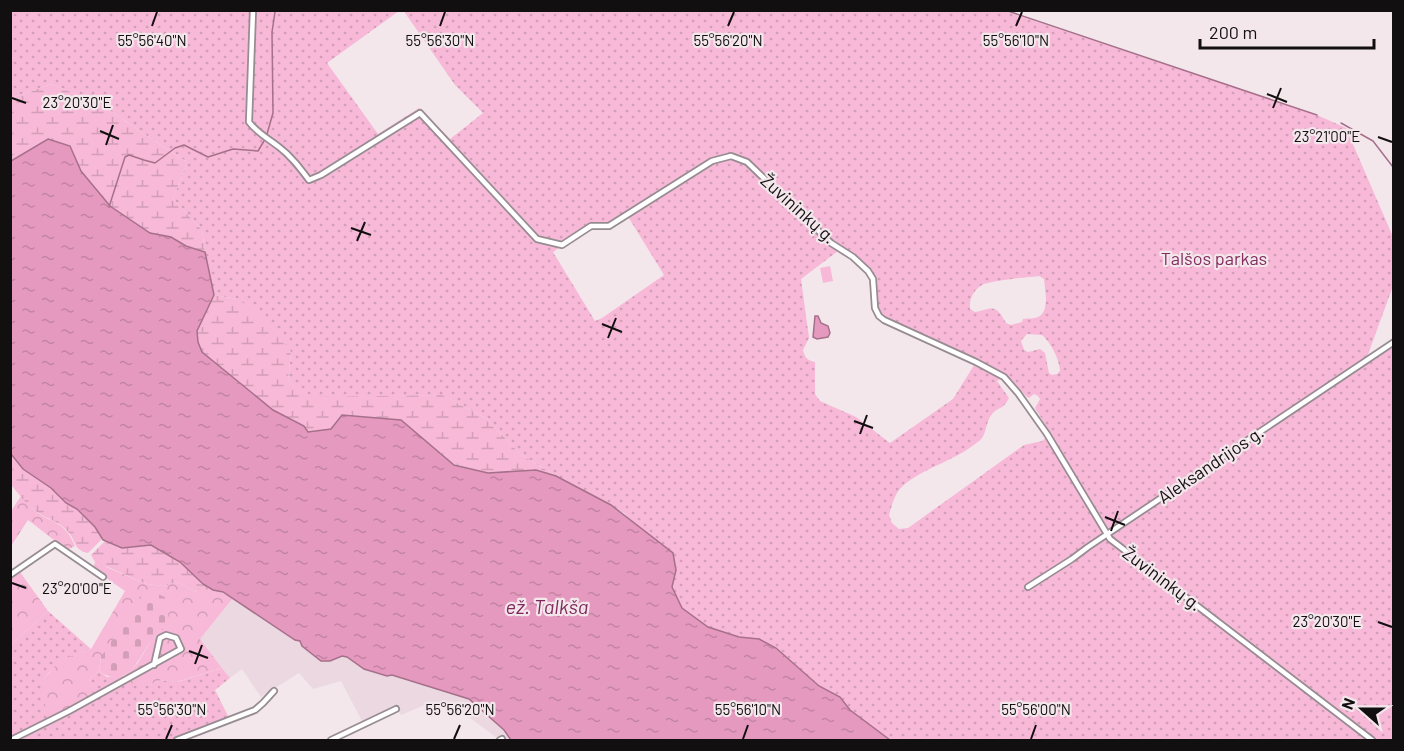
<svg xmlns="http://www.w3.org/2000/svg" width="1404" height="751" font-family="Barlow,sans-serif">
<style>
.built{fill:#ebd8e1}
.grass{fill:url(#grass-dots);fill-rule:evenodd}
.forest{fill:url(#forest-crowns)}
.wetland{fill:url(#wetland-marsh)}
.cemetery{fill:url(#cemetery-stones)}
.garden{fill:#f7b9d7}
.water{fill:url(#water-ripples);stroke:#a6708a;stroke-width:1.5}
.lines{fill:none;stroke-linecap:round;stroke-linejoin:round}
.stream{stroke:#a6708a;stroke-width:1.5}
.street-casing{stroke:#968c91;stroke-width:8}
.street{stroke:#fff;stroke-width:4.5}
.ticks{fill:none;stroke:#120f10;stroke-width:2}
.labels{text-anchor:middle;stroke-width:4.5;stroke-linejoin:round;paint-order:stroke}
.street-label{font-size:18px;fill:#120f10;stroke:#f3e7ec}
.park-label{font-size:18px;fill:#842c5f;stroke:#f3e7ec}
.water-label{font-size:20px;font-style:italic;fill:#7f275a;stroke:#f3e7ec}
.ticks-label{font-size:15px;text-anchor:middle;fill:#120f10;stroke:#f3e7ec;stroke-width:4.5;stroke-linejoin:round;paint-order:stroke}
</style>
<defs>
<pattern id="grass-dots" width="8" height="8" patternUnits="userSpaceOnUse" patternTransform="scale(1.5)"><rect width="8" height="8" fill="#f7b9d7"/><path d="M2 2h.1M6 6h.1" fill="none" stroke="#d39eb8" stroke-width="1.8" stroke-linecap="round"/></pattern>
<pattern id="forest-crowns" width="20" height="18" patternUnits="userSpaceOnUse" patternTransform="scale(1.5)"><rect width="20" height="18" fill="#f7b9d7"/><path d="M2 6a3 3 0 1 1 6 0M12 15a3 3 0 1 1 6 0" fill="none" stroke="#d39eb8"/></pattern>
<pattern id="wetland-marsh" width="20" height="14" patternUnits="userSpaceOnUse" patternTransform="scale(1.5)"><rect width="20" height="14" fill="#f7b9d7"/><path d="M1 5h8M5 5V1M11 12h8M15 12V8" fill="none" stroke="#d39eb8"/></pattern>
<pattern id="cemetery-stones" width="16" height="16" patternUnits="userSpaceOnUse" patternTransform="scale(1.5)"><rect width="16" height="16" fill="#f7b9d7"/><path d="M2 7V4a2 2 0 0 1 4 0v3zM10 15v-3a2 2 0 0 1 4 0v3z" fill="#d39eb8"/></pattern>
<pattern id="water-ripples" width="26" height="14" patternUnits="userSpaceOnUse" patternTransform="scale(1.5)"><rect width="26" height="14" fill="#e599bf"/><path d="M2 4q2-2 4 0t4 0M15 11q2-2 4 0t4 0" fill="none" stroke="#c383a3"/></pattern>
</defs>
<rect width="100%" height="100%" fill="#f3e7ec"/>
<path class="built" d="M233 598 295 640 300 641 330 661 342 656 347 657 364 669 374 673 387 676 391 675 469 699 504 730 511 740H494L497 738 458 709 425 705 401 715 395 705 362 721 341 681 313 689 299 673 261 697 242 669 230 678 200 639Z"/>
<path class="grass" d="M403 10 1005 11 1317 115 1346 128 1393 237V286L1366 360 1393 342V740H888L850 710 840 697 819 686 776 648 759 639 739 637 708 627 682 608 672 587 676 570 625 514 611 505 556 476 520 454 487 419 442 395 310 398 288 381 291 352 238 299 214 295 205 252 202 230 173 199 187 162 153 140 102 105 51 84 11 98 10 11H399L327 63 378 134 419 108 450 139 483 113 455 85ZM627 215 664 275 602 318 595 321 553 252 591 226H609ZM842 248 872 278 875 308 884 320 976 362 953 399 890 443 856 417 820 401 815 394V362C807 360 805 358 803 350L809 338 801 279ZM1039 276 1044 279C1045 290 1050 312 1038 317 1034 319 1028 318 1023 319L1022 322 1011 325 1006 323C995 302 992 309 975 312L970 309C969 299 973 291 982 285 988 281 1029 277 1039 276ZM1027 334 1042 335C1051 343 1059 358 1060 371L1057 374 1052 375 1049 373 1045 353 1040 349 1028 352 1024 350 1021 341ZM1006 375 1027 397 1029 398 1034 394 1038 396 1040 399 1035 408 1051 434 1042 441 1024 445 908 528 899 529 892 523 889 515C891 508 893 500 897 493 908 474 951 462 971 447 974 444 979 442 982 438 987 431 986 420 993 413 1000 406 1003 410 1009 398L997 381Z
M48 611 91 649C72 656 56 662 44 679L89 682 90 678 99 671 107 677 124 676 131 683 145 686 161 680 177 682 222 668 230 678 215 690 230 720 177 740H11V645Z"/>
<path class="forest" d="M21 496C25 501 30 507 35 511 54 525 64 520 75 546L67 550 28 520 11 546V511Z
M95 562 146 584 163 586 178 582 196 592 202 583C212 590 223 592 233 598L200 639 222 668 176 682 161 680 145 686 138 687 131 683 124 676 137 664 152 639 167 623 101 657 99 671 90 678 89 682 93 694 48 719 42 691 44 679 56 665 69 657 91 649 125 591 93 569Z
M20 572 48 611 11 645V578Z"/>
<path class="wetland" d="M51 84 102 105 153 140 187 162 173 199 202 230 205 252 150 233 110 206 81 171 70 146 22 154 11 161V98Z
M214 295 238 299 271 323 291 352 288 381 310 397 442 395 487 419 520 454 556 476 536 470 488 473 454 464 401 420 308 432 304 426 273 410 202 352 198 342 197 331Z
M10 454 23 469 51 488 66 503 77 509 95 527 103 538 88 553C75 551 76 542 69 533 60 521 45 519 34 510 25 503 18 493 11 485Z
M105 541 122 548 151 545 180 562 202 583 196 592 178 582 163 586 146 584 108 567 99 565 95 562 91 555Z"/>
<path class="cemetery" d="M151 591 169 599C168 606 169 616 167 623 164 629 155 635 151 641 138 659 127 691 99 671L101 657 142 594Z"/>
<path class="garden" d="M830 266 833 281 823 283 820 268Z"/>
<path class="water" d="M48 139 70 146 81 171 110 206 150 233 171 237 186 246 205 252 214 295 197 331 198 342 202 352 273 410 304 426 308 432 331 429 342 415 401 420 454 465 488 473 536 470 556 476 611 505 673 553 676 570 672 587 682 608 708 627 739 637 759 639 776 648 819 686 840 697 850 710 890 740H511L504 730 469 699 392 675 387 676 364 669 347 657 342 656 330 661H321L302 646 300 641 295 640 223 592 213 590 203 584 180 562 151 545 122 548 103 540 95 527 77 509 66 503 51 488 23 469 11 454V161Z
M815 316H818L821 323 828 326 830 333 828 337 817 339 813 337Z"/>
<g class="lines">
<path class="stream" d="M1005 10 1317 115
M1341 123 1373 141 1393 167
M267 134 273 113 272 32 275 12 276 10
M109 207 125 157 129 155 144 160 155 163 175 148 184 145 208 157 233 149 258 151 264 141"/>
<g class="street-casing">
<path id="street" d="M253 10 249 122C257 133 269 139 279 147 291 156 300 168 309 180L321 175 420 113 537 239 562 245 591 226H609L712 161 731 156 747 162 831 243 853 257 868 271 873 279 875 308 879 316 884 320 976 362 1004 377 1018 393 1047 434 1110 539 1372 740
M10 575 55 544 103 577
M1028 587 1072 559 1088 547 1394 342
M11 740 69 711 181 649 176 638 166 635 160 638 154 665
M177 740 255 710 263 703 274 691
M331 740 396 709
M500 740 502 739"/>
</g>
<use href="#street" class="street"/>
</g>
<path class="ticks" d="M152 26 157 12M440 26 445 12M728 26 734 12M1016 26 1022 12M1267 94 1287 102M12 98 26 103M1273 108 1281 88M100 131 119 139M1378 137 1392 142M106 145 113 125M351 228 371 235M357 241 365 222M602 324 622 332M608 338 616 318M854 421 873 428M860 434 867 415M1105 517 1125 525M1111 531 1118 511M12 583 26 588M1378 622 1392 627M189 651 208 658M195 664 202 645M166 739 172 725M454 739 460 725M743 739 748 725M1031 739 1036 725"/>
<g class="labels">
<g class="street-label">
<text transform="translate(798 209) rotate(42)" y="6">Žuvininkų g.</text>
<text transform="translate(1211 465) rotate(-34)" y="6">Aleksandrijos g.</text>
<text transform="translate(1162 579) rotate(37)" y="6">Žuvininkų g.</text>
</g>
<g class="park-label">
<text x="1214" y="265">Talšos parkas</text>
</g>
<g class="water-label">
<text x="547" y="614">ež. Talkša</text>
</g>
</g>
<g class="ticks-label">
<text x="440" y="46">55°56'30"N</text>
<text x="728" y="46">55°56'20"N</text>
<text x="1016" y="46">55°56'10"N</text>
<text x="152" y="46">55°56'40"N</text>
<text x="77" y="108">23°20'30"E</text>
<text x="1327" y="142">23°21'00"E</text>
<text x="77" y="594">23°20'00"E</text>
<text x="1327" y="627">23°20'30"E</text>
<text x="172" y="715">55°56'30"N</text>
<text x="460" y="715">55°56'20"N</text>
<text x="748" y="715">55°56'10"N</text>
<text x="1036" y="715">55°56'00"N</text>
</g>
<rect width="1404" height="751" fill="none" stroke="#120f10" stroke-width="24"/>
<g transform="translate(1362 709) rotate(291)" stroke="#f3e7ec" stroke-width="4.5" paint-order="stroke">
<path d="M0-4.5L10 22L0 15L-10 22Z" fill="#120f10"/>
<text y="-9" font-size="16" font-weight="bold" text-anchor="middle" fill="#120f10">N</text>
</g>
<path d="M1200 39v9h174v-9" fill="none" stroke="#120f10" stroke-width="3"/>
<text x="1209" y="39" font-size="18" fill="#120f10" stroke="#f3e7ec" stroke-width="4.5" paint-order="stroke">200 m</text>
</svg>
